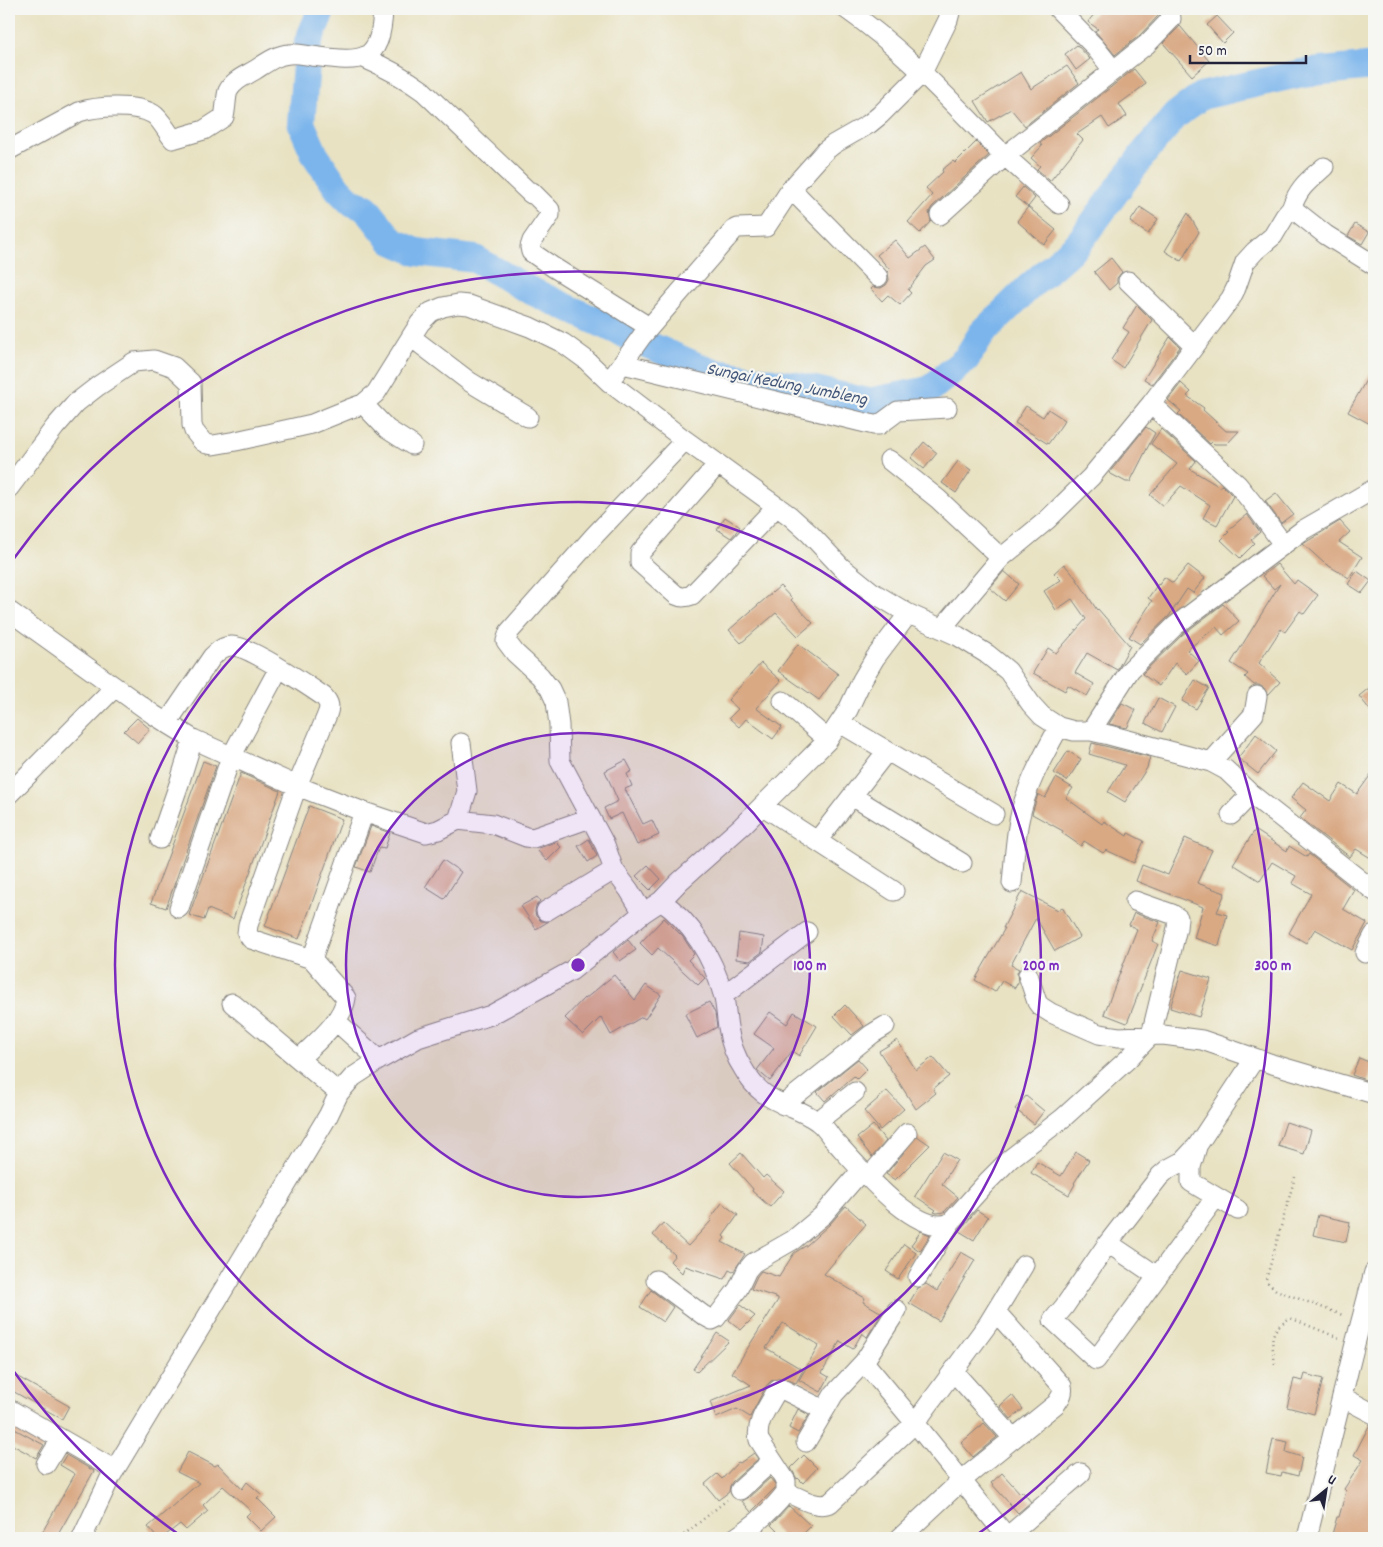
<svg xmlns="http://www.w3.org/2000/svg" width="1383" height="1547" font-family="Dekko,sans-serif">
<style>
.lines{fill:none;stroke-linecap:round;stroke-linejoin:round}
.river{stroke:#7bb5ec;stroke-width:28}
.building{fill:#d9a984}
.minor-casing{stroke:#85827e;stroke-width:21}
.path{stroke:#85827e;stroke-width:2.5;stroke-dasharray:1 4;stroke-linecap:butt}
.minor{stroke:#fff;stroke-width:19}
.ring{fill:none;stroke:#7b2cbf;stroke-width:2.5}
.labels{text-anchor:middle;stroke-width:4.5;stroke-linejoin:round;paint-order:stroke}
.water-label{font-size:18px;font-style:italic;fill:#415579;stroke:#f6f6f2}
.centre{fill:#7b2cbf;stroke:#f6f6f2;stroke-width:2.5}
.ring-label{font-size:15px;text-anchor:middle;font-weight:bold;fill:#7b2cbf;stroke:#f6f6f2;stroke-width:4.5;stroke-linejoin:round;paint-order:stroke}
</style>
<rect width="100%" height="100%" fill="#f6f6f2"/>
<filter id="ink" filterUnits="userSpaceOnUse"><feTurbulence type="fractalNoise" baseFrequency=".02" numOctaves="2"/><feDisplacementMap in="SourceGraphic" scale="10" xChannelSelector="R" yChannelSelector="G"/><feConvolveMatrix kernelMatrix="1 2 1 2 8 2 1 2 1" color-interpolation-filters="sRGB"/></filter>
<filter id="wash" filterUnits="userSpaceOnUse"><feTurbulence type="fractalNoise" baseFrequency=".0096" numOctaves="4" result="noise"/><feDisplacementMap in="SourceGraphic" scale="20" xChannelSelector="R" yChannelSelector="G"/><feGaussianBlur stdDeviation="1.12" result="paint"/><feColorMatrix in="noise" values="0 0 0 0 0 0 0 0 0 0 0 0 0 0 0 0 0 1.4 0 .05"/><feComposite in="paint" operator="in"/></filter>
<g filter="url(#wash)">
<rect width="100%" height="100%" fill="#e8e2c2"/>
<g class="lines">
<path class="river" d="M322 9 308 42 301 123 315 155 338 189 351 202 366 208 392 241 417 252 475 259 527 289 646 344 711 372 792 385 868 402 929 390 966 359 982 333 1028 288 1078 244 1144 153 1176 115 1201 96 1302 73 1374 66"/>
</g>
<g id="blocks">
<path class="building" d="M1098 9H1159V15L1139 36 1115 55 1095 31 1098 29 1088 22Z
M1217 16 1233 33 1223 43 1207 25Z
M1180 26 1209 61 1192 76 1163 43Z
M1077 45 1090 59 1076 70 1065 54Z
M1067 66 1079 83 1025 126 1011 109 988 122 975 101 1021 72 1031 89Z
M1134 69 1146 84 1119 104 1127 116 1109 128 1102 117 1077 134 1083 140 1050 181 1037 169 1040 166 1031 158 1042 146 1040 143Z
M976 142 989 155 932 207 929 212 931 221 920 233 908 222 932 195 926 188 943 172 942 170 953 161 955 163Z
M1023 187 1035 198 1028 207 1015 197Z
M1028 207 1056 230 1044 245 1017 221Z
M1140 207 1158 219 1148 234 1130 222Z
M1188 213 1199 232 1181 261 1165 251Z
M1355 224 1369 232 1362 244 1348 236Z
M895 240 910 258 925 247 935 260 926 266 908 290 911 293 900 305 888 295 882 301 871 289 873 287 881 288 886 285 889 280 888 272 890 270 877 255Z
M1111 258 1122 272 1117 278V283L1109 290 1094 272Z
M1137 305 1152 320 1123 368 1111 360 1129 332 1123 328Z
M1170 337 1180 347 1152 384 1144 379Z
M1374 366V426L1348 412Z
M1181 383 1191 392 1187 396 1204 408 1203 410 1226 431H1239L1227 444H1214L1212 442 1210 444 1178 414 1181 411 1168 400Z
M1026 406 1043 417 1048 409 1065 420 1048 444 1015 423Z
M1146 427 1155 433 1130 482H1126L1109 473Z
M1161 429 1196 461 1190 469 1220 487 1221 485H1222L1233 496 1217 525 1203 518 1210 505 1181 486 1163 506 1150 495 1177 464 1151 444Z
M924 442 937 453 924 469 911 458Z
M958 461 971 470 956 493 942 483Z
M1276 493 1293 514 1281 523 1265 501Z
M1247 514 1260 532 1251 540 1255 543 1240 558 1221 540 1229 532 1227 531Z
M725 517 740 527 731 538 717 529Z
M1340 521 1350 532 1339 542 1362 557 1349 578 1324 563 1303 544Z
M1064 564 1076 578 1097 610 1098 609 1130 646 1117 670 1087 653 1075 673 1094 684 1087 696 1068 685 1065 691 1033 673 1048 648 1056 653 1086 619 1072 599 1056 610 1044 591 1061 580 1054 573Z
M1277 564 1294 584 1297 580 1318 595 1304 614 1300 611 1285 632 1281 629 1259 663 1280 682 1268 695 1264 688 1259 685H1254L1245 677 1248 674 1231 663 1280 584 1274 589 1262 576Z
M1188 565 1205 578 1193 593 1187 589 1169 616 1140 644 1129 637 1152 601 1148 598 1158 584 1159 585 1164 577 1173 583Z
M1004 571 1019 584 1005 601 990 588Z
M1357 571 1371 581 1362 593 1348 584Z
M780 586 792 599 791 600 813 623 798 636 776 613 741 643 729 630Z
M1223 604 1239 621 1223 635 1216 627 1187 650 1199 661 1187 674 1175 663 1159 686 1142 674 1182 635Z
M798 644 838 674 819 700 778 671Z
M761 663 781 681 756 708 782 727 773 739 746 719 739 727 729 718 738 709 728 700Z
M1195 680 1209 688 1196 709 1182 701Z
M1374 684V715L1359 696Z
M1158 698 1175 707 1162 732 1145 723Z
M1122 703 1136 710 1127 728 1109 724Z
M137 718 150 729 138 743 124 731Z
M1256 734 1276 751 1258 774 1238 758Z
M1092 743 1150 757 1147 768 1125 802 1108 792 1125 765 1089 754Z
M1068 751 1081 759 1067 781 1054 773Z
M626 760 632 771 627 774 632 786 625 789 643 824 652 820 659 835 637 845 622 813 609 819 604 808 618 801 605 771Z
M203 761 216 766 166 908 151 903Z
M1374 770V860L1356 849 1350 857 1300 818 1306 810 1291 798 1303 782 1330 801 1341 784 1357 794Z
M241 773 280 791 233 919 208 909 204 920 189 915Z
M1056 778 1073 788 1066 798 1102 824 1104 821 1127 836 1128 833 1144 841 1134 863 1106 850 1103 853 1084 841 1081 846 1062 833 1063 831 1032 814 1038 794 1045 798Z
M309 806 342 819 299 939 265 926Z
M371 826 390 833 385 848 379 847 370 872 356 867Z
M1255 830 1287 851 1289 846 1307 857 1309 854 1354 890 1343 909 1367 923 1352 950 1315 929 1306 943 1289 933 1311 894 1292 883 1296 876 1272 862 1260 881 1233 864Z
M1185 838 1212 850 1197 883 1225 893 1217 912 1227 915 1219 946 1194 938 1203 907 1136 881 1142 865 1168 875Z
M589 839 597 856 588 862 578 846Z
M556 842 561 847 547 861 537 850 539 848Z
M443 860 461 872 444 899 425 887Z
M648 865 661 879 650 890 636 876Z
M1022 891 1058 910 1062 907 1080 937 1055 951 1036 918 1011 965 1019 969 1017 973 1018 982 1015 988 1002 981 995 992 975 980 1005 928H1003Z
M537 897 540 901 536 906 535 912 536 916 541 921H549L536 929 521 906Z
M1134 913 1160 922 1152 941 1158 944 1127 1023 1104 1014 1137 929 1129 925Z
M664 918 683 937 694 954 688 960 705 978 698 985 658 948 652 955 640 943Z
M739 933 764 937 762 952 750 961 736 959Z
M628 940 636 950 620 961 613 952Z
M1182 970 1211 979 1199 1017 1170 1008Z
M614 975 635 1000 646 985 661 995 645 1019 642 1017 611 1035 601 1017 583 1035 565 1018 584 998 585 999Z
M709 1002 715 1013 717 1027 697 1038 685 1014Z
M845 1005 864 1026 852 1035 834 1016Z
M770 1012 787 1024 794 1012 817 1026 799 1056 792 1051 770 1081 757 1070 774 1048 754 1034Z
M897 1040 916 1070 933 1057 949 1076 933 1089 936 1093 916 1109 879 1051Z
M1359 1058 1374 1064 1368 1081 1352 1075Z
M858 1059 867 1069 857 1079 854 1076 825 1101 817 1092Z
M887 1091 904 1109 880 1130 864 1111Z
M1026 1096 1044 1111 1034 1124 1015 1109Z
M1286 1122 1311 1130 1304 1154 1278 1146Z
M873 1125 886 1141 872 1157 857 1138Z
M917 1136 930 1145 895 1180 886 1174Z
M943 1152 957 1160 942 1184 958 1197 944 1212 937 1213 934 1212 936 1210 915 1196Z
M1076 1152 1089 1160 1074 1183 1075 1184 1069 1195 1031 1173 1037 1162 1061 1176Z
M741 1153 763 1178 766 1175 784 1191 770 1207 752 1191 753 1189 730 1163Z
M722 1203 738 1215 723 1236 725 1238 722 1242 745 1254 733 1272 729 1270 724 1279 685 1266 682 1273 670 1261 675 1255 653 1235 663 1223 688 1246 712 1220 710 1219Z
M846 1206 866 1224 824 1274 865 1298 863 1302 882 1313 867 1337 862 1333 853 1349 840 1341 822 1373 829 1377 821 1392 799 1380 819 1345 783 1323 766 1348 803 1370 796 1383 782 1378 771 1381 766 1386 750 1417 737 1409 716 1418 710 1402 751 1385 732 1373 778 1300V1298L751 1289 757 1276 761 1271 779 1277 794 1253 807 1245 830 1224Z
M977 1210 988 1217 974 1240 959 1231Z
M1318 1215 1350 1222 1346 1242 1313 1235Z
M921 1231 930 1235 920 1251 911 1245Z
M904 1244 916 1253 898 1279 886 1271Z
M961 1252 975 1260 939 1321 909 1303 918 1288 926 1284 937 1291Z
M651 1290 673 1307 663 1322 640 1307Z
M740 1305 755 1316 741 1330 729 1320Z
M717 1333 729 1341 697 1372 693 1369Z
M9 1372 69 1406 62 1419 9 1389Z
M1305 1374 1323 1379 1314 1414 1287 1407 1294 1379 1303 1381Z
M1012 1395 1023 1409 1011 1419 1000 1406Z
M798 1409 809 1415 798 1433 789 1428Z
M984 1423 997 1437 973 1457 961 1443Z
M1370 1424 1374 1425V1538H1331L1337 1517H1339L1346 1491 1344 1489 1363 1460 1354 1455Z
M9 1426 44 1445 36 1458 9 1443Z
M1273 1439 1288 1442 1286 1452 1302 1457 1298 1476 1282 1472 1281 1476 1266 1473Z
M188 1452 215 1466 218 1464 242 1489 247 1482 261 1494 257 1498 276 1517 261 1531 246 1516 251 1511 223 1486 203 1505 208 1511 186 1530 180 1524 162 1538H157L148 1527 199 1483 177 1472Z
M754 1453 758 1459 732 1482 730 1486 729 1492 718 1500 705 1484 717 1474 722 1479 738 1462 740 1463Z
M66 1455 94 1471 56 1538H39L75 1474 60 1465Z
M804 1455 817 1468 803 1483 798 1478 797 1479 791 1468Z
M1002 1473 1020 1493 1022 1491 1031 1502 1018 1513 991 1483Z
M770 1478 775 1484V1488L751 1512 742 1501 748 1498Z
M789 1506 811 1526 799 1538H784L771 1525Z"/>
</g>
</g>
<g filter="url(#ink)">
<use href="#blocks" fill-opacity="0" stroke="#85827e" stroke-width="1"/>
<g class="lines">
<g class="minor-casing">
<path id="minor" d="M846 9C905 50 954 105 1005 156L1147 44 1171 19 1170 9
M1058 9 1094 46 1113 70
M364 58C385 67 404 77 423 91L531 194 532 192 550 210V215L532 241 530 247 531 252 553 267 649 327
M9 150 79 112C97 106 136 104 153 114 160 118 167 132 173 139L204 130 224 117C226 109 226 96 228 91 234 80 245 76 255 70 266 63 276 55 289 54 297 53 305 55 312 56 360 62 381 66 383 9
M791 189 878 277
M1291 209C1299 187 1307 182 1324 167
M940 215 1005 156 1059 204
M1128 281 1195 346
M623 364 874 425H879L898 411 947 408
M609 382 642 336 734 230 738 228 766 227 791 189 825 151 834 144 869 124 880 115 922 73 948 20 951 9
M363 404 387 429 412 445
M1151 404 1238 485 1258 510 1283 544
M528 417 470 382 411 337 420 323 431 312 443 307 458 304 469 305 530 327 563 343 585 359 609 382 685 440 790 516 810 534 841 567 872 592 907 613 958 636 987 654 1008 671 1031 704 1042 716 1059 727 1074 731H1091L1109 735 1211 762 1226 770 1251 794 1374 891
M685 440 594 536 509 632 506 641 515 653 540 676 550 689 556 702 559 725 560 761 605 845 614 870 629 890 643 913 661 901C692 922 713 958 723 994 726 1004 726 1016 728 1027 730 1042 736 1058 744 1070 755 1090 769 1099 790 1107 799 1111 809 1115 817 1121 823 1125 828 1132 832 1138 854 1161 915 1238 950 1223L987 1182 1010 1159 1063 1118 1127 1060 1151 1035 1177 928 1178 918 1172 914 1135 901
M889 460 938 499 1001 558
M718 464 640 553V563L676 595C682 598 686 597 692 595L777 506
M9 488 55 427 76 403 98 386 134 362 154 360 174 367 191 383 192 425 194 431 202 441 207 444 213 445 236 441 312 424 349 409 363 404 376 393 411 337
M9 611 154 715 193 739 297 786 364 812 426 833 438 830 458 820 493 824 526 837 533 838 590 818
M942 628 1001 558 1047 520 1091 477 1151 404 1231 298 1236 288 1245 262 1255 251 1273 236 1285 216 1291 209 1298 213 1326 235 1374 265
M783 701 828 740
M167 723 212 657C218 651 223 646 232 646 249 646 307 685 323 696 330 703 330 707 327 715L297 786 248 925 247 933 251 939 312 959 346 998C343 1021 315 1043 299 1059
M840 723 994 814
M1091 731 1130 670 1175 626 1303 530 1374 489
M1211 762 1254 714 1257 696
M9 794 115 687
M852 796 962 863
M763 806 894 891
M1231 815 1251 794
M458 820 467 791 461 743
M160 839 179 784 193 739
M817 841 887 751
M1012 883C1014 863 1015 841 1019 821 1025 788 1043 756 1059 727
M661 901 679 882 742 826 828 740 848 710 862 680 875 658 906 617 907 613
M179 908 231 757 279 668
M546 911 614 870
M1365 953 1374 935
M312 959 364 812
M1028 975 1037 1002 1040 1006 1051 1013 1099 1034 1119 1037 1163 1035 1202 1040 1272 1064 1374 1094
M724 995 807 932
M232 1003 339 1093
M336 1021 379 1060
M783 1105 872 1034 885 1026
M818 1121 855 1092
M1197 1147 1191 1167V1182L1238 1210
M869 1177 907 1133
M1216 1197 1096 1360 1053 1320 1064 1307 1108 1243 1160 1176 1168 1169 1183 1161 1197 1146 1255 1058
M1108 1243 1157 1276
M918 1277 950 1223
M656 1280 703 1315 712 1320 716 1318 738 1289 747 1270 753 1263 793 1240 823 1215 862 1170
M864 1362 915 1423 1008 1538
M953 1371 1013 1438
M1342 1397 1374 1414
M9 1409 115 1470
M806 1442 834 1394 864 1362 897 1310
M46 1464 61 1439
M740 1490 772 1461
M786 1492C799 1497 816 1509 830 1503L915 1423 988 1324 1024 1265
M82 1538 111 1476 328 1116 339 1093 353 1077 379 1060 418 1038 491 1015 571 971 643 913
M735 1538C755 1525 772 1511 786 1492V1481L759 1440C755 1423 768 1407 776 1392L779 1389H782L824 1410
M900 1538 962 1480 1056 1404C1060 1398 1064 1394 1062 1386L996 1312
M1006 1538 1081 1473
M1307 1538 1355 1344 1374 1272"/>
</g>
<path class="path" d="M1295 1177 1266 1280 1269 1284 1276 1290 1345 1316
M1275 1364C1272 1340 1267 1332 1290 1318L1339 1338
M680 1538 727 1500"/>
<use href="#minor" class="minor"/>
</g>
</g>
<circle cx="578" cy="965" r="232" fill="#7b2cbf" fill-opacity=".12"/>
<g class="ring">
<circle cx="578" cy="965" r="232"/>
<circle cx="578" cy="965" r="463"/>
<path d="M184 1538A695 695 0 0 1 12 1369M12 561A695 695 0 1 1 972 1538"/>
</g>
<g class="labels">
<g class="water-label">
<text transform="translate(787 383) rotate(11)" y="6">Sungai Kedung Jumbleng</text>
</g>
</g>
<circle cx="578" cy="965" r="8" class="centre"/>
<g class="ring-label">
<text x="810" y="970">100 m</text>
<text x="1041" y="970">200 m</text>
<text x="1273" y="970">300 m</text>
</g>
<rect width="1383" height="1547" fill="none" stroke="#f6f6f2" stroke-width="30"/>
<g transform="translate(1326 1490) rotate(30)" stroke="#f6f6f2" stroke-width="4" paint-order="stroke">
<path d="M0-4L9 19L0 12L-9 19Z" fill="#22223b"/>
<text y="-8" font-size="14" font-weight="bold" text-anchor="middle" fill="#22223b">U</text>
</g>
<path d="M1190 55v8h116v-8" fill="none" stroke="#22223b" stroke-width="2.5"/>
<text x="1198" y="55" font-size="15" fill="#22223b" stroke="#f6f6f2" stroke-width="4" paint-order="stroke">50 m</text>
</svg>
